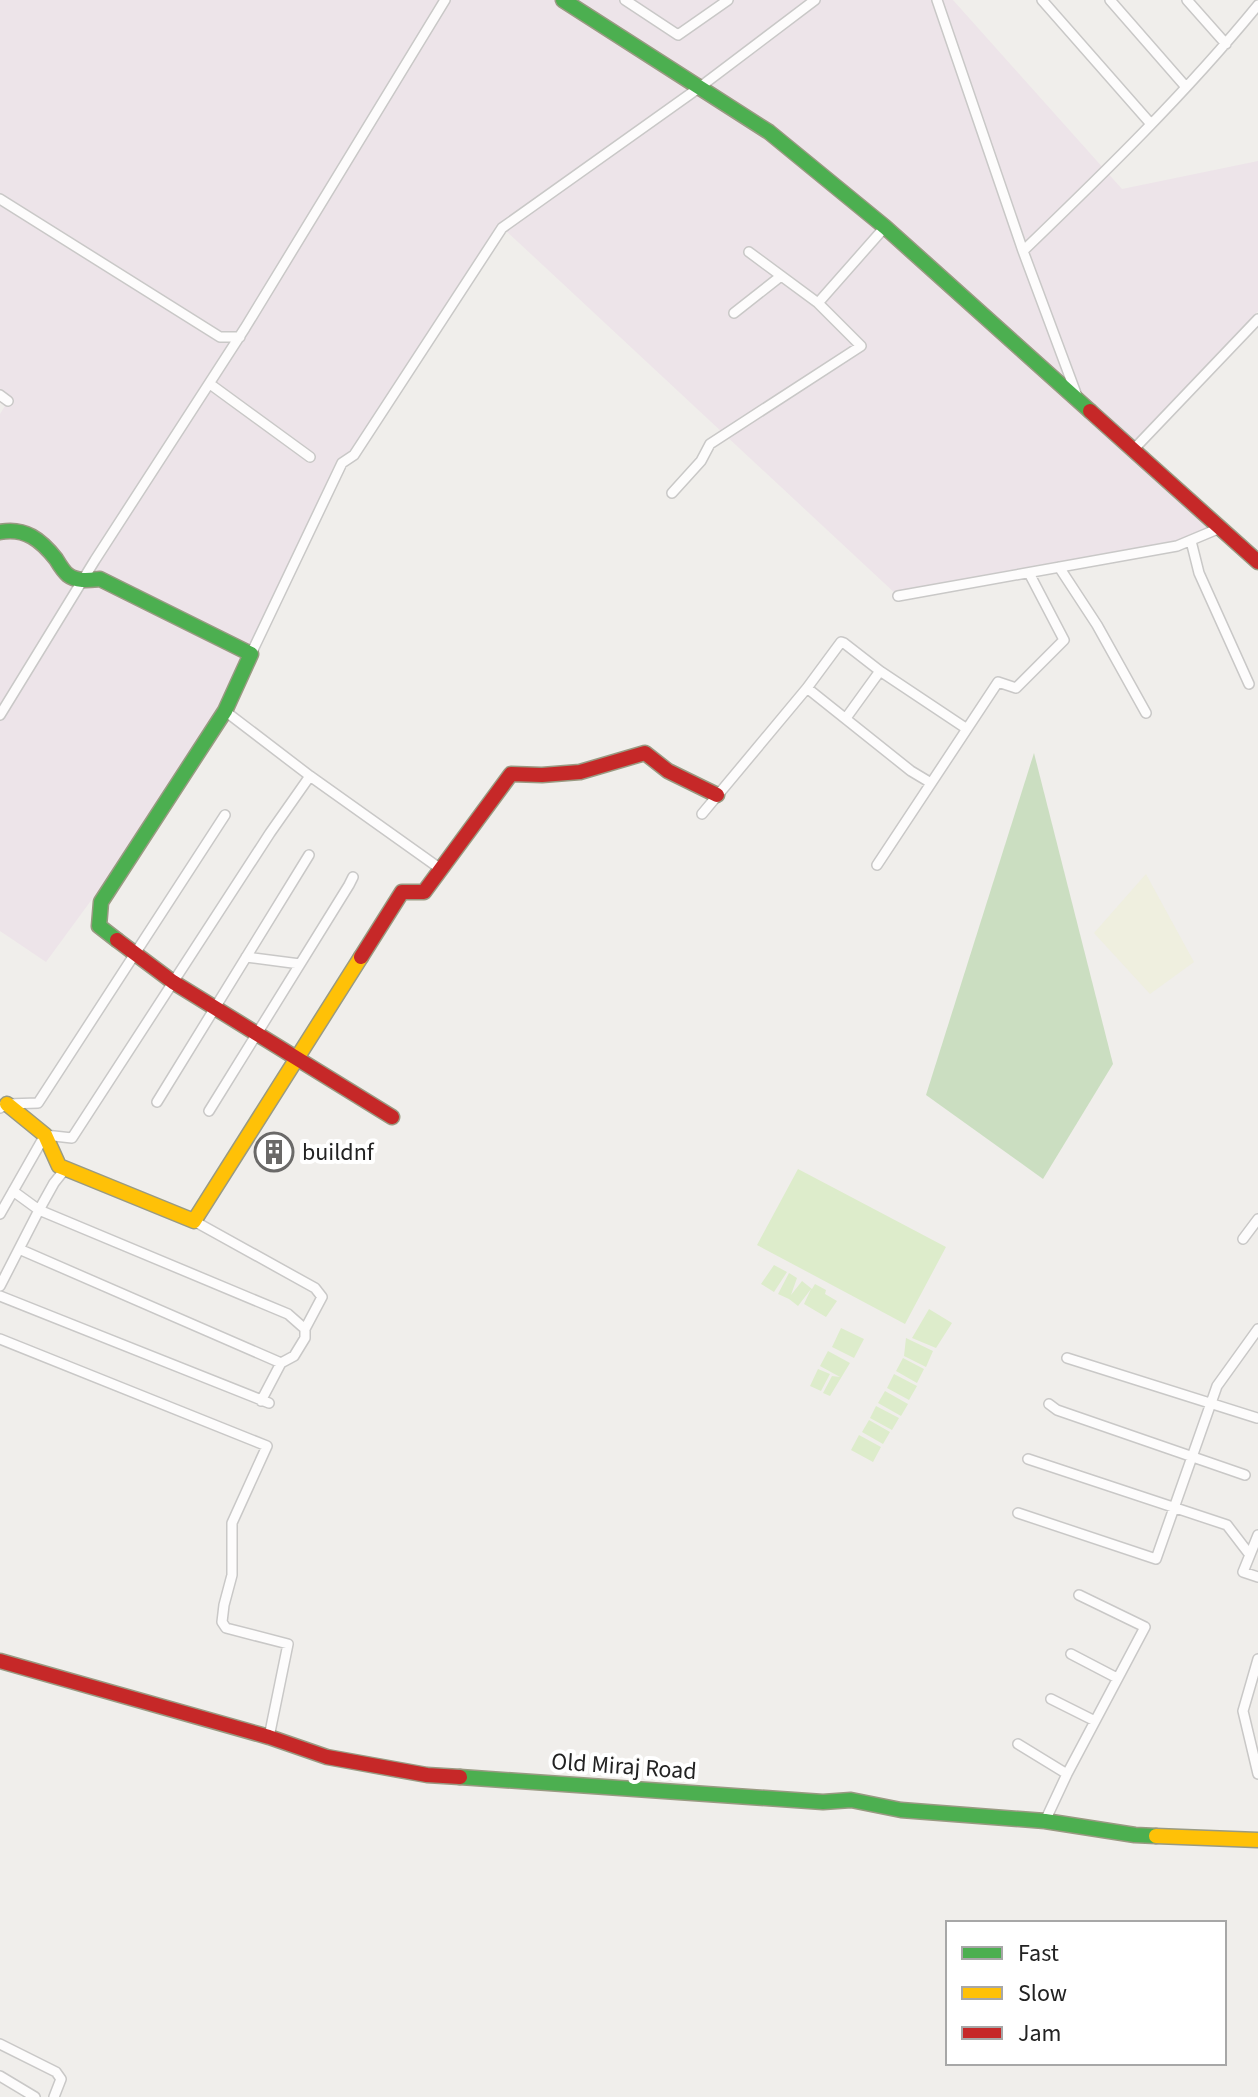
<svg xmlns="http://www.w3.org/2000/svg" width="1258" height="2097" font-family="'Source Sans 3',sans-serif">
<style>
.industrial{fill:#ede4e9}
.farmland{fill:#efefdf}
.grass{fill:#ddeccb}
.forest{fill:#cbdec1}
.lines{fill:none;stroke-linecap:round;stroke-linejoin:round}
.street-casing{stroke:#c9c8c7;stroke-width:12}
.fast-casing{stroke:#999a82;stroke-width:17}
.slow-casing{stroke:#999a82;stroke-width:17}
.jam-casing{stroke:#999a82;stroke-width:17}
.street{stroke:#fdfcfc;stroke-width:9}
.fast{stroke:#4caf50;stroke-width:14}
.slow{stroke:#ffc107;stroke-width:14}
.jam{stroke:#c62828;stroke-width:14}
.labels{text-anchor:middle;stroke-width:8;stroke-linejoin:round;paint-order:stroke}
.poi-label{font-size:24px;fill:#222;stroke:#fff;text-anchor:start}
.street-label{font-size:24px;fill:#222;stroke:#fff}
</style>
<rect width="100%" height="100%" fill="#f0eeeb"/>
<path class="industrial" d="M0 0H953L1122 189 1258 161V311L1133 450 1220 528 1177 546 898 596 503 228 354 455 342 463 191 764 46 962 0 931V414L8 401 0 395Z"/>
<path class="farmland" d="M1146 874 1194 962 1150 994 1094 933Z"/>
<path class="grass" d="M798 1169 946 1247 905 1324 757 1245Z
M774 1265 787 1272 774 1292 761 1284Z
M789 1273 797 1278 791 1295 802 1281 812 1289 815 1284 826 1290 825 1294 837 1301 826 1317 804 1304 811 1289 798 1306 789 1299 778 1294Z
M929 1309 952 1323 936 1348 912 1338Z
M841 1328 864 1339 854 1358 832 1347Z
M906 1338 933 1351 926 1367 904 1356Z
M828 1351 850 1363 830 1396 823 1393 832 1376 840 1377 820 1366Z
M903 1358 924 1369 917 1383 896 1371Z
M818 1369 830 1374 821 1391 810 1386Z
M894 1374 917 1386 909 1400 887 1388Z
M885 1391 908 1404 901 1416 878 1403Z
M876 1406 899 1418 892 1430 870 1418Z
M869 1420 890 1432 883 1444 862 1432Z
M859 1435 881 1447 873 1462 851 1450Z"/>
<path class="forest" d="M1034 753 1113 1064 1043 1179 926 1095Z"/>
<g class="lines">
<g class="street-casing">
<path id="street" d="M625 0 678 35 728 0
M937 0 1023 251 1077 396
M1042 0 1151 124
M1110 0 1186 87
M1187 0 1226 44
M0 199 220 337H240
M1023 251C1105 172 1186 93 1258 5
M749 252 818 303
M734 313 781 276
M210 384 310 457
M0 395 8 401
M1133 450 1258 319
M672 493 701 461 710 444 861 346 818 303 885 227
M1191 541 1199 573 1249 684
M1059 567 1097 625 1146 713
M898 596 1177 546 1220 528
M251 654 342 463 354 455 502 228 700 87 815 0
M807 688 911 771 931 783
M225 711 310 776 442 870
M0 715 95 560 245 328 445 0
M846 718 880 671
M702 814 807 688 841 642 844 643 880 671 967 729
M877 865 998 682 1016 688 1064 640 1029 573
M246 957 300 964
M157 1102 309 855
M0 1108 7 1104 38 1103 225 815
M209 1111 349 885 353 877
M13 1191 39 1210 54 1183 66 1168
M0 1214 45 1135 72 1138 270 833 310 776
M194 1221 315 1288 322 1297 305 1329V1338L294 1356 281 1363 261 1401
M1243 1239 1258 1219
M19 1249 281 1363
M0 1286 39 1210 288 1314 305 1329
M0 1296 269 1403
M0 1339 267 1446 232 1523V1575L224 1605 222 1622 226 1628 288 1644 269 1737
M1067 1358 1257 1418
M1049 1404 1057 1410 1245 1475
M1028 1459 1227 1525 1250 1555
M1018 1513 1156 1559 1217 1386 1258 1329
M1258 1535 1243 1572 1258 1577
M1071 1654 1117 1678
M1258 1659 1243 1711 1258 1774
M1051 1699 1095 1721
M1018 1744 1067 1774
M1045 1821 1067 1774 1145 1627 1079 1595
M0 2044 56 2072 61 2079 54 2097
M0 2076 35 2097"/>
</g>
<g class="fast-casing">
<path id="fast" d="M563 0 769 132 885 227 1090 411
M0 532C25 527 41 540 56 559 59 564 63 571 68 575 77 582 90 580 100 579L251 654 225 711 101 902 99 926 117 940
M460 1777 823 1802 851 1800 901 1810 1045 1821 1135 1835 1156 1836"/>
</g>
<g class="slow-casing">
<path id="slow" d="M7 1104 45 1135 59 1166 194 1221 361 957
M1156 1836 1258 1840"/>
</g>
<g class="jam-casing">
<path id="jam" d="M1090 411 1258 562
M117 940 173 982 392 1117
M361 957 402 892H424L511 774 542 775 580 772 645 753 668 771 717 795
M0 1661 269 1737 327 1757 427 1775 460 1777"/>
</g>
<use href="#street" class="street"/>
<use href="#fast" class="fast"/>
<use href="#slow" class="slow"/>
<use href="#jam" class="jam"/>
</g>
<defs>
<g id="building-ring" transform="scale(2)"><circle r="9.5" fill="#fff" stroke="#6a6968" stroke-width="1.5"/><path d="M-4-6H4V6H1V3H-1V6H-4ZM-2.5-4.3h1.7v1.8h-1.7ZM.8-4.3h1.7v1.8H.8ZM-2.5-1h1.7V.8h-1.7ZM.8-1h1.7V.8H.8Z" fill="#6a6968"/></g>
</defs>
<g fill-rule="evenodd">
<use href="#building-ring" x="274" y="1152"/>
</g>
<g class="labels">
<g class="poi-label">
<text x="302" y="1160">buildnf</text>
</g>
<g class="street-label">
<text transform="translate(624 1766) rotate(4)" y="8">Old Miraj Road</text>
</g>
</g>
<rect x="946" y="1921" width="280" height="144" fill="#ffffff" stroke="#a7a7a7" stroke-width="2"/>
<rect x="962" y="1947" width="40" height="12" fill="#4caf50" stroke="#a7a7a7" stroke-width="2"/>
<text x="1018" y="1961" font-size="24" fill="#222222">Fast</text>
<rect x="962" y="1987" width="40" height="12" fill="#ffc107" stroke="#a7a7a7" stroke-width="2"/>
<text x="1018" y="2001" font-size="24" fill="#222222">Slow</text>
<rect x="962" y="2027" width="40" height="12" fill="#c62828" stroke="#a7a7a7" stroke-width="2"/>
<text x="1018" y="2041" font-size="24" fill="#222222">Jam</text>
</svg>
